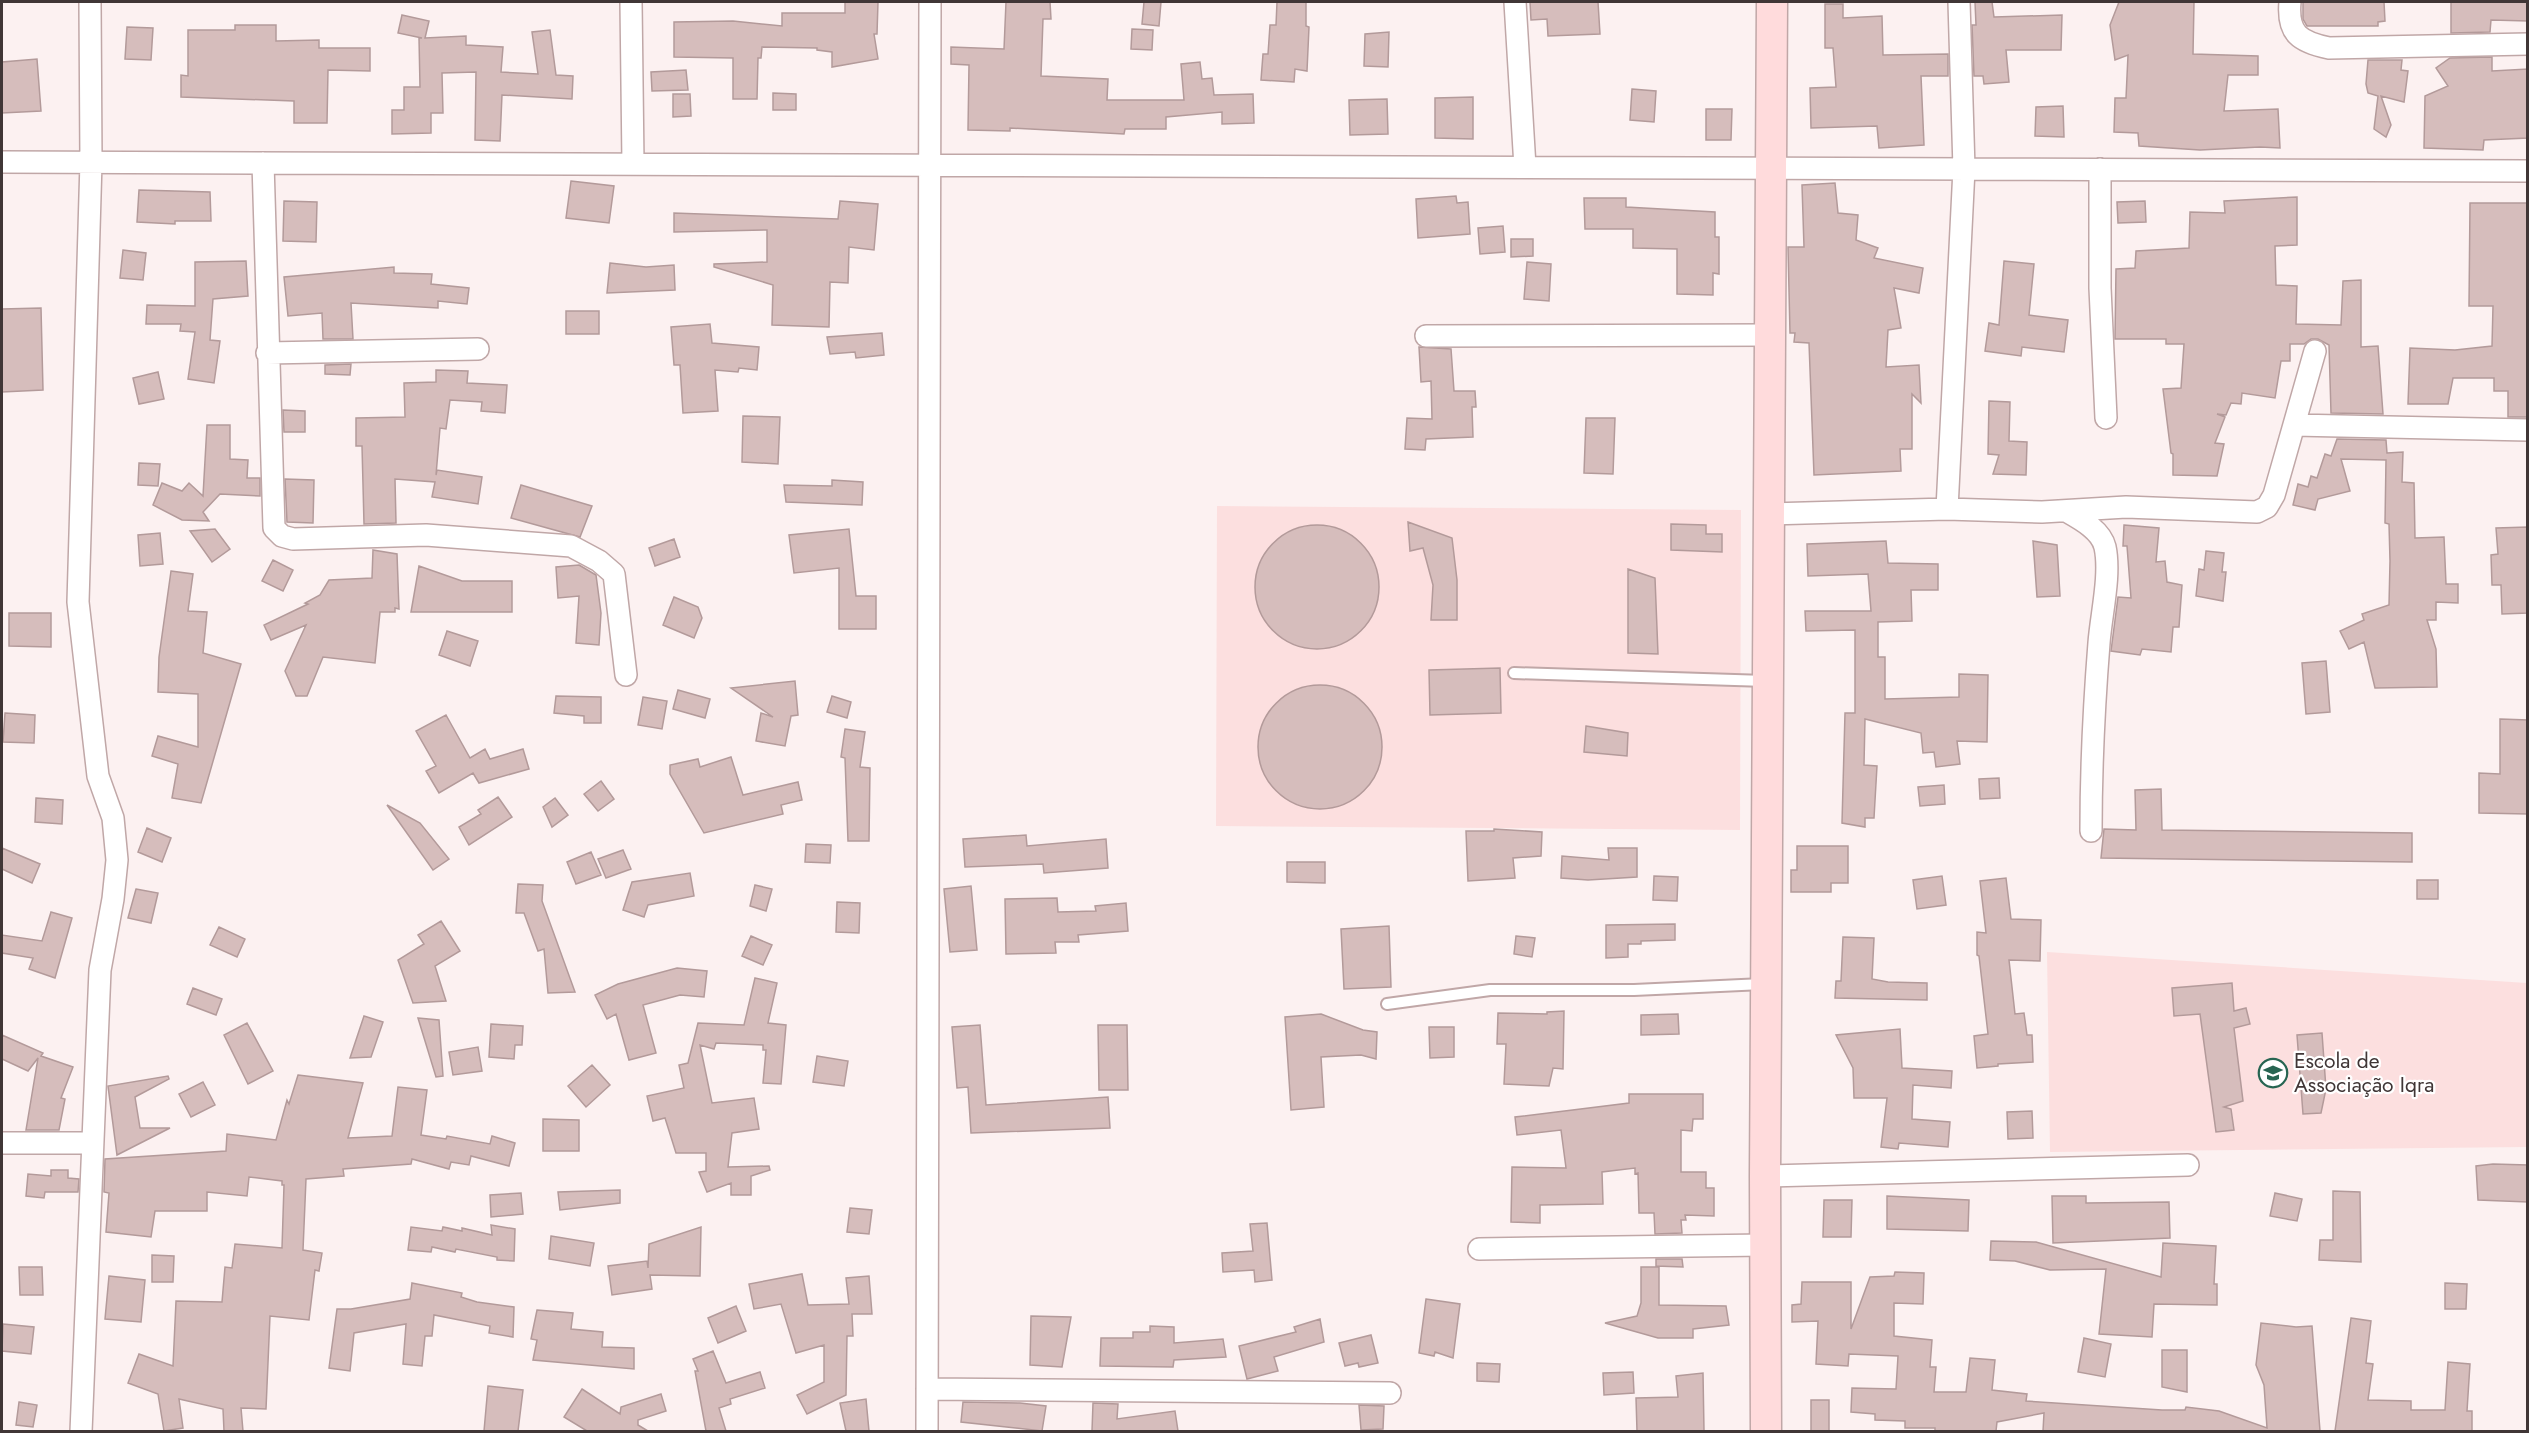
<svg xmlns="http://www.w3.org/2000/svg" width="2529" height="1433" font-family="Jost,sans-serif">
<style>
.built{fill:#fcdfdf}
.building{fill:#d6bdbc;stroke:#b39a9a;stroke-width:1.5}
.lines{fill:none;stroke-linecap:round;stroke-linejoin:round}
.lane-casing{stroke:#c0a7a7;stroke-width:14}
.street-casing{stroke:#c0a7a7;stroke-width:24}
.secondary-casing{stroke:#c0a7a7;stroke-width:33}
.lane{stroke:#fff;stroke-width:10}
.street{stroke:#fff;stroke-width:21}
.secondary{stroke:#ffdbdc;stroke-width:30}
.labels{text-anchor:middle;stroke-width:4.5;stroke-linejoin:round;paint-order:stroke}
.poi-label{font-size:21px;fill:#403636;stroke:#fff;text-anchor:start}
</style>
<rect width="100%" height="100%" fill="#fcf1f1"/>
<path class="built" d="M1217 506 1741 510 1740 830 1216 826Z
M2047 952 2527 983V1147L2050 1152Z"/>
<path class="building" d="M845 2H878L877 34H874L878 59 832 67V52L817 50V48L762 47 761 58H758L757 99H733V58L674 57V22L733 21 782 26V13H845Z
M1006 2H1050L1051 19H1043L1041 76 1108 79 1107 100H1184L1181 64 1200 62 1202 79 1212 78 1214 95 1253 94 1254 123 1222 124V112L1166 117V129H1125L1124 134 1010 128V131L968 130 969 65 951 64V47L1004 49Z
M1144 2H1161L1159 26 1142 24Z
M1277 2H1306V26L1309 27 1307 71 1295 69 1294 82 1261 80 1263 54H1268L1270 25H1276Z
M1530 2H1598L1600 34 1548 36 1547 19 1531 20Z
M1975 2H1992L1994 17 2062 15 2061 50H2006L2009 82 1984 84 1983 76H1974L1972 25H1976Z
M2119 2H2194L2193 54 2258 56V75H2228L2224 111 2278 109 2280 148 2260 147 2200 150 2139 146 2138 133 2114 132 2115 98H2126L2128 55 2115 60 2110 25Z
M2303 2H2384L2385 21 2378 22V26H2307L2303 19Z
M2451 2H2528V21L2491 20 2490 32 2451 33Z
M1825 4H1843V18L1882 16 1883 55 1948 54V76H1921L1924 145 1879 148 1877 126 1811 128 1810 88 1836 87 1833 48H1825Z
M402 15 429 21 425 38 466 36V45L503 47 501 72 538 74 532 32 550 30 556 75 573 76 572 99 502 95 500 141 475 140 476 72 442 73 443 113H431V133L392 134V110H404V87H420L419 38H422L398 33Z
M235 25H276V41L319 40V48H370V71L328 70 327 123H294V101L181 97V75L188 76V30H235Z
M127 27 153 28 151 60 125 59Z
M1132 29 1153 30 1152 50 1131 49Z
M1389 32 1388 67 1364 66 1365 34Z
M2492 57V71L2528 69V138L2484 140 2483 150 2424 148 2425 96 2448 86 2436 68 2450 58Z
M37 59 41 111 2 113V62Z
M2368 60H2402L2401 70 2408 71 2404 102 2381 96 2391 125 2386 137 2374 129 2378 96 2368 93 2366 84Z
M686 70 688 90 652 91 651 72Z
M1632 89 1656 91 1654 122 1630 120Z
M773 93 796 94V110H773Z
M673 94H690L691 116 673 117Z
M1473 97V139L1435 138V98Z
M1387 99 1388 134 1350 135 1349 100Z
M2063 106 2064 137 2035 136 2036 107Z
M1706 109H1732L1731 140H1706Z
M571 181 614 186 609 223 566 218Z
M1835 183 1838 213 1858 215 1856 240 1878 248 1874 258 1923 268 1919 293 1894 288 1901 328 1888 330 1886 367 1919 365 1921 403 1912 394V449H1900L1901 471 1814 475 1809 343 1794 342 1795 333H1790L1788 247H1804L1802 185Z
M139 190 210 192 211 221H175V224L137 222Z
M1456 196 1457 203 1468 202 1470 234 1418 238 1416 199Z
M2297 197V245L2275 246 2276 285 2297 286 2296 324 2341 325 2343 281 2361 280V347L2378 346 2383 414 2331 413 2329 345 2318 339H2311L2304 344H2290V361H2281L2275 398 2242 393 2241 404 2231 403 2226 415 2217 414 2225 417 2215 443 2224 444 2217 476 2173 475V454L2171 453 2163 389 2181 388 2184 344H2166V339H2115L2116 269 2135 268 2136 251 2189 248 2190 212 2225 213 2224 201Z
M1584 198H1626V207L1715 212V237H1719V274L1713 273V295L1677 294V249L1633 248V229H1585Z
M284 201 317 202 316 242 283 241Z
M840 201 878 204 874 250 849 247 848 283 830 282 829 327 772 325 773 285 714 267V264L767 262V230L674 232V213L838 219Z
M2145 201 2146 222 2118 223 2117 202Z
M2470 203H2528V417H2508V391H2494V378H2453L2448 404H2408L2410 348 2455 350 2492 346 2493 306H2469Z
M1503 226 1505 252 1480 254 1478 228Z
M1511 239H1533V256L1511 257Z
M123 250 146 253 143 280 120 278Z
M246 261 248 296 213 299 210 340 220 341 214 383 188 379 195 332 180 331 181 324H146L147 305 195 306V262Z
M2004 261 2034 264 2029 315 2068 320 2064 352 2022 347 2021 356 1985 351 1989 323 1999 325Z
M1527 262 1551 264 1549 301 1524 299Z
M610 263 646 267 674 265 675 290 607 293Z
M394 267V273L432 274 431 284 469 288 467 304 438 301V308L351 303 353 339H323L322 313 288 316 284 277Z
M41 308 43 390 2 392V309Z
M566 311H599V334H566Z
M710 324 712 343 759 347 757 370 739 368 738 372 715 370 718 411 683 413 680 365H674L671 327Z
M882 333 884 355 856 358 855 352 830 354 827 337Z
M1419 347 1451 349 1454 391H1475L1476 407H1472L1473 437 1426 439 1425 450 1405 449 1407 418 1432 419 1431 381 1421 382Z
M351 364 350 375 325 374V365Z
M436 370 468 371 467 383 507 385 505 413 481 411 482 402 450 400 446 429 440 428 436 475 437 470 482 477 478 504 432 497 435 482 395 479 396 523 364 524 362 446H356V418L405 417 404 383 436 382Z
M158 372 164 399 139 404 133 378Z
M1989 401 2010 402 2009 441 2027 442 2026 475 1993 474 1999 455 1988 454Z
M283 410 305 411V432H284Z
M743 416 780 417 778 464 742 462Z
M1586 418H1615L1613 474 1584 473Z
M207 425H230V459L248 460 247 478H260V496L220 494 203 512 209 521 182 520 153 505 162 483 182 491 189 483 203 496Z
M2337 439 2386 440 2387 453 2403 452 2402 482 2414 483 2415 538 2444 537 2446 584H2458V603L2436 602V620H2427L2436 649 2437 687 2375 688 2364 642 2349 649 2340 631 2364 620 2362 614 2389 605 2390 561 2389 524 2385 523 2386 460 2341 459 2350 491 2318 499 2315 510 2293 505 2298 484 2308 487 2311 476 2317 478 2325 454 2331 456Z
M139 463 160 464 158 486 138 485Z
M285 479 314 480 313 523 287 522Z
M832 480 863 482 862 505 786 502 784 485 832 486Z
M521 485 592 506 580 537 511 518Z
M1408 522 1452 538 1457 580V620H1431L1433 585 1423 548 1410 551Z
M1671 524 1706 525V534H1722V552L1671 550Z
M1255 587a62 62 0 1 1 124 0a62 62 0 1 1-124 0Z
M2124 525 2159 528 2156 562 2165 561 2167 582 2182 585 2179 627H2173L2171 652 2142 649 2140 655 2111 651 2118 597 2131 598 2127 546H2123Z
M2528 527V613L2502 614 2501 585H2492L2491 555 2498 554 2496 528Z
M215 529 230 549 212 562 190 531Z
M849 529 856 596H876V629H839V568L794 573 789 535Z
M160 533 163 564 140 566 138 535Z
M674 539 680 557 655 566 649 548Z
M1886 541 1888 563 1938 564V590H1911L1912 621 1878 622V657H1885V699L1959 697V674L1988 675 1987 742 1957 741 1960 764 1936 767 1934 752 1923 753 1921 733 1865 719 1864 765 1877 766 1874 818H1865V827L1842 823 1845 713H1855V630L1806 631 1805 611H1871L1868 574 1808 576 1807 544Z
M2033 541 2057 545 2060 596 2037 597Z
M373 550 397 554 399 609 395 608V612H380L375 663 323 657 307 696H296L285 671 306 625 271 640 264 625 308 604 305 603 320 595 329 580 372 578Z
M2206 551 2224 553 2222 572H2226L2223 601 2196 596 2199 569 2204 570Z
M273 560 293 570 283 591 262 581Z
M579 565 596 575 601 613 599 645 576 643 579 596 558 598 556 567Z
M419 566 462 581H512V612H411Z
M1628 569 1655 578 1658 654 1628 653Z
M171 571 193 574 188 611 207 612 203 653 241 664 201 803 172 798 178 764 152 756 158 736 198 747V694L158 692 159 657Z
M674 597 698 607 702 618 694 638 663 625Z
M9 613H51V647L9 646Z
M447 631 478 641 470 666 439 655Z
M2326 661 2330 712 2306 714 2302 663Z
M1500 668 1501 713 1430 715 1429 670Z
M795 681 798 715 791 716 785 746 756 741 761 713 773 717 731 688Z
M1258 747a62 62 0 1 1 124 0a62 62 0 1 1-124 0Z
M678 690 710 699 705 718 673 709Z
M556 696 601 697V723H584V716L554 713Z
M832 696 851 702 847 718 827 712Z
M643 697 667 701 662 729 638 725Z
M5 713 35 715 34 743 3 742Z
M446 715 470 758 485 749 490 759 523 749 529 769 479 783 473 773 439 793 426 771 436 766 416 731Z
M2500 719 2528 720V814L2479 813V773L2500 774Z
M1586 726 1628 733 1627 756 1584 752Z
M845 729 865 732 860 767 870 768 869 841H848L845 758 841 757Z
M731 757 743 795 798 782 802 800 781 805 783 814 704 833 670 774V765L698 759 700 767Z
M1999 778 2000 798 1980 799 1979 779Z
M601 781 614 799 598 811 584 794Z
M1944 785 1945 804 1920 806 1918 787Z
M2161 789 2162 830 2412 833V862L2101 858 2104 829 2136 830 2135 790Z
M498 797 512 817 469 845 459 827 481 814 478 810Z
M36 798 63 800 62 824 35 822Z
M555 798 568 815 552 827 543 807Z
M387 805 420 823 449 859 433 870Z
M147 828 171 838 162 862 138 852Z
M1494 829 1542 832 1541 856 1513 858 1515 878 1468 881 1466 831H1494Z
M1026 835 1027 846 1106 839 1108 868 1044 873 1043 864 965 867 963 839Z
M806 844 831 845 830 863 805 862Z
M1797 846H1848V883H1831V892H1791V870H1797Z
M2 848 40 864 32 883 2 869Z
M1608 848H1637V877L1588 880 1561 878 1562 856 1609 860Z
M623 850 631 869 606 878 598 859Z
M591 852 601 875 576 884 567 862Z
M1287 862H1325V883L1287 882Z
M690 873 694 896 648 905 644 917 623 910 632 882Z
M1654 876 1678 877 1677 901 1653 900Z
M1942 876 1946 905 1917 909 1913 880Z
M2006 878 2011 919 2041 920 2040 961 2009 960 2015 1014 2024 1013 2027 1035H2032L2033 1062 1998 1064V1066L1977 1068 1974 1036 1988 1034 1979 956 1977 955V932L1986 933 1980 881Z
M2417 880H2438V899H2417Z
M518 884 543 885 542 901 575 992 548 993 544 949 538 951 524 913H516Z
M755 885 772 889 766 911 750 906Z
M971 886 977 950 950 952 944 889Z
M136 889 158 893 151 923 128 918Z
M1057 898 1058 912 1096 911 1095 906 1126 903 1128 931 1078 935 1079 942H1055L1056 953 1006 954 1005 899Z
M837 902 860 903 859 933 836 932Z
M51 912 72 918 55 978 29 969 33 958 2 953V935L42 941Z
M441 921 460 951 435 966 446 1001 413 1003 398 960 424 944 418 935Z
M1675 924V940L1641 941V944H1628V957L1606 958V925Z
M1389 926 1391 987 1344 989 1341 929Z
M219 927 245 939 237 957 210 945Z
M751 936 772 945 763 965 742 956Z
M1516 936 1535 938 1532 957 1514 954Z
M1843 937 1874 938 1872 979 1888 982 1927 983V1000L1835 998 1836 981H1841Z
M677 968 707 971 704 997 680 995 643 1005 656 1053 629 1060 616 1014 607 1019 595 995 618 984Z
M755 978 777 983 768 1023 786 1025 781 1084 763 1083 766 1050H763V1045L716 1043 714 1049 700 1045 712 1103 754 1098 759 1129 732 1133 728 1167 769 1166 770 1170 751 1176V1195H731V1183L707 1192 699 1172 706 1171V1153H676L665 1118 653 1121 647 1096 684 1088 679 1065 688 1063 698 1023 744 1025Z
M2232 983 2234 1011 2246 1008 2250 1024 2234 1028 2243 1101 2224 1107 2231 1109 2234 1130 2216 1132 2200 1014 2174 1016 2172 988Z
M193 988 222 999 216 1015 187 1004Z
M1564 1011 1563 1069 1553 1068 1549 1086 1504 1084 1506 1044H1497L1498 1013 1547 1014V1012Z
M1321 1014 1363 1030 1377 1032 1376 1059 1361 1055 1321 1057 1324 1107 1291 1110 1285 1017Z
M1678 1014 1679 1034 1641 1035V1015Z
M364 1016 383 1022 371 1057 350 1058Z
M418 1018 439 1020 443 1076 436 1077Z
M247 1023 273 1071 248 1084 224 1035Z
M491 1024 523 1026 522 1045H515L514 1059 489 1057Z
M980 1025 986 1105 1108 1097 1110 1128 971 1133 968 1087 957 1088 952 1027Z
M1098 1025H1127L1128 1090H1099Z
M1429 1027H1454V1057L1430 1058Z
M1900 1029 1902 1068 1952 1071 1951 1088 1913 1085 1912 1119 1950 1122 1948 1147 1899 1143 1898 1149 1881 1147 1887 1098H1854L1853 1068 1836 1035Z
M2322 1033 2326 1089 2321 1113 2303 1114 2297 1035Z
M2 1035 43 1053 41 1056 73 1067 61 1098 65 1099 59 1130H26L38 1058 28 1071 2 1059Z
M478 1047 482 1071 453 1075 449 1052Z
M817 1056 848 1061 844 1086 813 1082Z
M592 1065 610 1085 586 1107 568 1086Z
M298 1075 363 1083 348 1138 392 1136 398 1087 427 1090 421 1135 446 1139 447 1136 490 1144 492 1136 515 1143 509 1166 471 1156 469 1165 451 1162 449 1169 412 1159 411 1164 343 1169 344 1176 306 1179 303 1250 322 1253 319 1271 315 1270 309 1320 270 1316 266 1409 241 1408 243 1431H224L223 1409 179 1399 183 1428 164 1431 158 1394 128 1383 139 1354 173 1366 176 1301 222 1302 225 1267 232 1268 235 1244 282 1248 284 1185H282V1181L249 1177 247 1196 207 1192V1211H155L151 1237 106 1232 109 1193 104 1192 105 1159 226 1151 227 1134 276 1140 287 1100 289 1104Z
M168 1076 169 1079 135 1097 140 1128H170L117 1155 108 1086Z
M203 1082 215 1105 191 1117 179 1094Z
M1629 1094H1703V1119H1693L1692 1131 1681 1130V1172H1706V1188H1714V1216L1685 1215 1686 1220H1681L1682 1233 1655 1234 1654 1213H1639L1638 1173 1635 1174V1168L1602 1172 1603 1204 1540 1205V1223L1511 1222 1512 1167 1566 1168 1561 1130 1517 1135 1515 1117 1629 1103Z
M2032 1111 2033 1138 2008 1139 2007 1112Z
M543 1119 579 1120V1151H543Z
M2493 1164 2528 1165V1202L2478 1200 2476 1166Z
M51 1170H68V1178L79 1179 78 1192H45L44 1198 26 1196 28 1174 51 1176Z
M620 1190V1203L560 1210 558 1192Z
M2333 1191 2360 1192 2361 1262 2319 1260 2320 1240H2333Z
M521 1193 523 1214 491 1217 490 1195Z
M2275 1193 2302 1199 2297 1221 2270 1216Z
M1887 1196 1969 1200 1968 1231 1887 1229Z
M2052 1196H2086V1203L2169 1202 2170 1238 2053 1243Z
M1824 1200H1852L1851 1237H1823Z
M850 1208 872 1210 869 1234 847 1232Z
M1267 1223 1272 1280 1255 1282 1254 1270 1223 1272 1222 1253 1253 1251 1250 1224Z
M491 1225 515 1229 514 1261 497 1260V1257L456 1249 455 1252 432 1247 431 1252 408 1250 411 1227 442 1231 443 1227 462 1231V1228L492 1235Z
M701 1227 700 1276 650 1275 652 1289 612 1295 608 1266 647 1261 648 1268 649 1244Z
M551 1236 594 1243 590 1266 549 1259Z
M1991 1241 2036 1242 2161 1277 2163 1243 2216 1246 2214 1284H2217V1305L2154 1304 2152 1337 2099 1334 2106 1269 2050 1270 2015 1261 1990 1260Z
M152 1255 174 1256 173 1282H152Z
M1656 1259H1682L1683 1267 1656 1266Z
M19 1267H42L43 1295H20Z
M1641 1267H1659V1305L1726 1306 1729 1325 1693 1329V1338H1658L1605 1323 1637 1316 1641 1303Z
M1895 1272 1924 1273 1923 1304 1894 1303V1336L1932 1340 1930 1367H1936L1934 1392H1966L1970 1358 1995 1360 1992 1390 2027 1394 2026 1401 2162 1410H2185L2186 1407 2219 1411 2267 1428 2264 1385 2256 1365 2261 1323 2296 1327 2312 1326 2320 1431H2043L2044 1413 1997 1422 1996 1431H1935V1428H1905V1421L1875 1420V1414L1851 1412 1852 1388 1896 1389 1898 1356 1849 1354 1848 1366 1816 1364 1818 1321 1792 1322V1305L1801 1304 1802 1282H1851V1329L1870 1277 1894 1276Z
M802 1274 808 1305 849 1304 846 1278 869 1276 872 1314H852L853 1336H847L846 1395 807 1414 797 1395 824 1382V1345L796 1353 781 1304 754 1309 749 1284Z
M109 1276 145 1280 141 1322 105 1319Z
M412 1283 462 1293 461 1297 477 1302 514 1307 513 1337 489 1333 490 1326 434 1315 432 1336H425L422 1366 403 1364 406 1324 354 1333 350 1371 329 1368 337 1309H351L410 1299Z
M2445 1283 2467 1284 2466 1309H2445Z
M1426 1299 1460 1304 1453 1358 1435 1352 1434 1356 1419 1353Z
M736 1306 746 1331 718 1343 708 1318Z
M537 1310 573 1313 571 1329 603 1332 602 1347 634 1348V1369L533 1360 537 1340 531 1339Z
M1031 1316 1071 1317 1062 1367 1030 1365Z
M2351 1318 2371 1321 2366 1363 2373 1364 2368 1400 2411 1401V1410H2445L2448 1362 2470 1364 2467 1411H2472V1431H2335Z
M1320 1319 1324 1342 1274 1357 1278 1371 1247 1379 1239 1346 1296 1332 1294 1327Z
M3 1324 34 1327 31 1354 2 1351Z
M1150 1326 1174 1327V1343L1223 1339 1226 1357 1174 1360 1173 1367 1100 1366 1101 1338H1133V1332H1150Z
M1371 1335 1378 1363 1359 1367 1358 1363 1345 1366 1339 1343Z
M2084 1338 2111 1344 2105 1377 2078 1372Z
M2162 1350H2187V1392L2162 1387Z
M713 1351 726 1383 760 1372 765 1388 730 1399 731 1404 719 1408 726 1431H706L695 1371H698L693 1359Z
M1477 1363 1500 1364 1499 1382 1477 1381Z
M1633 1372 1634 1393 1604 1395 1603 1373Z
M1703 1373 1704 1431H1637L1636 1398 1678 1397 1676 1376Z
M488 1386 523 1390 518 1431H484Z
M582 1389 620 1414 621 1407 661 1394 666 1411 638 1420V1425L648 1431H587L564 1417Z
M866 1399 869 1431H846L840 1403Z
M1811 1400H1829V1431H1811Z
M19 1402 37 1405 33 1427 16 1425Z
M963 1402 1020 1403 1046 1406 1042 1431 961 1422Z
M1093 1403 1118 1404 1117 1419 1175 1411 1178 1431H1092Z
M1359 1405 1384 1406 1383 1429 1361 1430Z"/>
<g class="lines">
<g class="lane-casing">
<path id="lane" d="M1514 673 1766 681
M1387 1004 1490 990H1634L1763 984"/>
</g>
<g class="street-casing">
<path id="street" d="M631 2 633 164
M1515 2 1525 167
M2290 2C2287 34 2300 42 2329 48L2528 44
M2 162 2528 171
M263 163 274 528 282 536 293 539 426 535 571 546 599 561 614 574 626 675
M2100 169V288L2106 418
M1426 336 1769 335
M267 353 478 349
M2294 425 2528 430
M1947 509 1964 169 1959 2
M2066 511C2080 519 2101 530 2105 547 2111 575 2101 615 2099 643 2094 706 2091 768 2091 831
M1769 514 1947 509 2042 512 2126 507 2257 512 2267 507 2274 495 2315 351
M2 1143H91
M1765 1176 2188 1165
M1479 1249 1765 1245
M927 1389 1390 1393
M81 1432 100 970 113 899 117 860 113 818 98 776 78 602 91 162 90 2
M927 1432 930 2"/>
</g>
<g class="secondary-casing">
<path id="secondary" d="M1766 1432 1765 1176 1772 2"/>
</g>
<use href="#lane" class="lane"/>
<use href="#street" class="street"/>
<use href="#secondary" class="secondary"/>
</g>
<defs>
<g id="school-ring" transform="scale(1.5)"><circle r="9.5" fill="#fff" stroke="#276552" stroke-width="1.5"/><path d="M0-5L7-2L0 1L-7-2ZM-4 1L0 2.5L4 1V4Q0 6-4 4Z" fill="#276552"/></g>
</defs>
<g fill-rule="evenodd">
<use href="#school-ring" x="2273" y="1073"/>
</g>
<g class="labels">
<g class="poi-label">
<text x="2294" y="1068">Escola de<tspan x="2294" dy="24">Associação Iqra</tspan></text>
</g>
</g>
<rect width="2529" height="1433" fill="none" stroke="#403636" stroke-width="6"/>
</svg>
